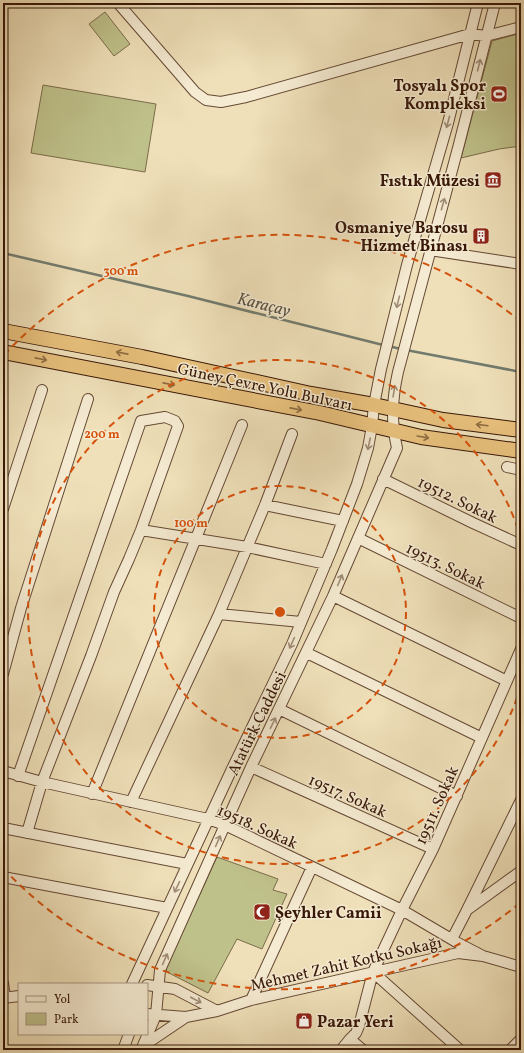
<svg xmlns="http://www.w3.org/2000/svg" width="524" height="1053" font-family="Vollkorn,serif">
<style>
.green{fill:#bfc18b;stroke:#7b6c4a}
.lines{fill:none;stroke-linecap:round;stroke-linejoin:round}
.stream{stroke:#727b6e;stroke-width:2.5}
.minor-casing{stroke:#654934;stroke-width:12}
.highway-casing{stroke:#371708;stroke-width:16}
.minor{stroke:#f5ebd2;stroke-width:10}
.highway{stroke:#e8c07c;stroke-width:14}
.oneway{stroke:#a08c77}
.oneway2{stroke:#906c42}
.ring{fill:none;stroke:#d6520c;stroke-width:2;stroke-dasharray:7 5}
.labels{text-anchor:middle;stroke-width:3;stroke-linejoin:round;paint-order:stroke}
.poi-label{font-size:16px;font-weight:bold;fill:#371708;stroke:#f5ebd2;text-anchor:end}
.street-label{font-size:16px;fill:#371708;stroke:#f5ebd2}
.water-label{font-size:17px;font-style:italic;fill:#5a5144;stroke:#f5ebd2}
.centre{fill:#d6520c;stroke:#f5ebd2;stroke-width:2}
.ring-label{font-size:12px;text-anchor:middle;font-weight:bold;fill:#d6520c;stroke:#f5ebd2;stroke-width:3;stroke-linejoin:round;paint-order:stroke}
</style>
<rect width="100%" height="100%" fill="#efe0b9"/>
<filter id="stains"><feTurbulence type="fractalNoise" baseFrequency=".005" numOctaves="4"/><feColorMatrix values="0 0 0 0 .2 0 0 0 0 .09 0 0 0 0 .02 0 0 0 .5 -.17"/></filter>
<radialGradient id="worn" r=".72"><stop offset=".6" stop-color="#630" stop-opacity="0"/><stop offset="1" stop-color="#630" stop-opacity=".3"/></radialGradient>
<path class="green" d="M105 12 130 44 114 56 89 24Z
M521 33V146L499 149 461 158 492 41Z
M43 85 156 104 145 172 31 153Z
M217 857 278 879 273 890 287 894 262 949 237 939 208 993 167 972 166 968Z"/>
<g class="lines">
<path class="stream" d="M3 253 188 296 383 345
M388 346 401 349
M406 350 521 372"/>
<g class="minor-casing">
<path id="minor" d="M118 3 195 92 206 100 221 102 246 97 470 34 486 36 521 27
M430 250 521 264
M507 467 521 470
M383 479 473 523 521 545
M265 505 343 521
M3 509 42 390
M141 530 247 547 326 564
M358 538 521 618
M333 596 507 681
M219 614 301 622
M307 653 482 738
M3 674 21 608 88 399
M279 709 457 796
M251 767 433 849
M3 771 42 782 208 819 225 825 402 910 458 943 483 956
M18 776 141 421 165 417 175 421 178 426 141 530 129 559 114 592 91 656 42 782 27 833
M92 794 242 425
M131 802 219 614 265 505 292 434
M3 828 187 864
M3 877 167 908
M467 910 521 800
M452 939 467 910 521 871
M373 972 460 1050
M3 983 5 998
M132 984 231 771 292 644 332 549 357 484 368 448 372 426 374 405 381 369 407 265 448 123 478 3
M147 985 175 989 217 1011
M3 998 19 996
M251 1000 312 867
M147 1014 186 1017 217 1011 251 1000 458 953 483 956 521 967
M143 1046 186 1017
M123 1050 129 1034
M141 1050 156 1015 160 970 251 767 333 596 397 448C391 421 392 399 398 372L458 148 495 3
M341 1050 350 1039
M363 1050 350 1039 356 1033 359 1026 373 972 402 910 433 849 521 649
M510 1050 520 1040 521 1041"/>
</g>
<g class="highway-casing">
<path id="highway" d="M3 331 142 357 311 394 374 405 443 420 521 430
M3 352 320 413 421 437 521 451"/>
</g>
<use href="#minor" class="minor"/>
<use href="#highway" class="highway"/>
</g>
<defs><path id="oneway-shaft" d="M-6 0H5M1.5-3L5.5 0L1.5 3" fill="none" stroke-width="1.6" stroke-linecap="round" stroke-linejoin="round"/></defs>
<g class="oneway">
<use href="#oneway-shaft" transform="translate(479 65) rotate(-76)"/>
<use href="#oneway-shaft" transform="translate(448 122) rotate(105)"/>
<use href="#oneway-shaft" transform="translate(443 204) rotate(-74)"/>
<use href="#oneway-shaft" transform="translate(398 302) rotate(104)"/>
<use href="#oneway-shaft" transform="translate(394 391) rotate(-81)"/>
<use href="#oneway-shaft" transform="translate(369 444) rotate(102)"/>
<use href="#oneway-shaft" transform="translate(340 580) rotate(-67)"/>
<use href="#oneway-shaft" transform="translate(292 643) rotate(114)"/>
<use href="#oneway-shaft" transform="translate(273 723) rotate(-64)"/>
<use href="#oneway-shaft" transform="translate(218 841) rotate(-66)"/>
<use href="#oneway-shaft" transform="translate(177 887) rotate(115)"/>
<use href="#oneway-shaft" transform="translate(165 959) rotate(-66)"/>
<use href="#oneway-shaft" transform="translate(196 1000) rotate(28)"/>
</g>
<g class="oneway2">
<use href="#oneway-shaft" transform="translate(122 353) rotate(-169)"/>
<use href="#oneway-shaft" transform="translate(41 359) rotate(11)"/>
<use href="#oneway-shaft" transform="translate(169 384) rotate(11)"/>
<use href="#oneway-shaft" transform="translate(296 409) rotate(11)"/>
<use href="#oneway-shaft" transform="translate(482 425) rotate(-173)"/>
<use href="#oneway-shaft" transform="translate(423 437) rotate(10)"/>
</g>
<g class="ring">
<circle cx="280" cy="612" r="126"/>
<path d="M521 686A252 252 0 1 1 521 538"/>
<path d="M520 903A377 377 0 0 1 4 869M4 355A377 377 0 0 1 520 321"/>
</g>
<defs>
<g id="stadium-square" transform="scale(0.9)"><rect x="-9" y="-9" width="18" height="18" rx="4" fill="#8f2418" stroke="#f5ebd2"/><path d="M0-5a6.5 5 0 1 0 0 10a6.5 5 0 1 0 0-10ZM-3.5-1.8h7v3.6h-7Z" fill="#fff"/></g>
<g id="museum-square" transform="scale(0.9)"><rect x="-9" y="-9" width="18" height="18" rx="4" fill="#8f2418" stroke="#f5ebd2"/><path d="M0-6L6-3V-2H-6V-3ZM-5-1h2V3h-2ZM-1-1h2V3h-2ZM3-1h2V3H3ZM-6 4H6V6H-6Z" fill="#fff"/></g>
<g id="building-square" transform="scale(0.9)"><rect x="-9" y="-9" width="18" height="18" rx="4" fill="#8f2418" stroke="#f5ebd2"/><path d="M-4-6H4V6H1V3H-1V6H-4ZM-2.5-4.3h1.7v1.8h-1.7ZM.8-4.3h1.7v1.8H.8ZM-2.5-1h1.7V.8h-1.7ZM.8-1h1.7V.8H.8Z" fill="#fff"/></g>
<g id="mosque-square" transform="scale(0.9)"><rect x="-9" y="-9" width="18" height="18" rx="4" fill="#8f2418" stroke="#f5ebd2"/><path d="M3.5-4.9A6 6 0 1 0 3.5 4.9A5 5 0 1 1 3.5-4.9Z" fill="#fff"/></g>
<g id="shop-square" transform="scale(0.9)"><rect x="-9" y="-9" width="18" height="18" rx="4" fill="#8f2418" stroke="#f5ebd2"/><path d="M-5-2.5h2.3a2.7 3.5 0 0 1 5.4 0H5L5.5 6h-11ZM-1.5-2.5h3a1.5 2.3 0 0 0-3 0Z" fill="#fff"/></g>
</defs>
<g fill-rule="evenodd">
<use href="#stadium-square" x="499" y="94"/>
<use href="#museum-square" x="493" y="180"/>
<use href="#building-square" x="481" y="236"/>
<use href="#mosque-square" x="262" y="912"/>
<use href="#shop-square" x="304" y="1021"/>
</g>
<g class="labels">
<g class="poi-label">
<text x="486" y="91">Tosyalı Spor<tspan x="486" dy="18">Kompleksi</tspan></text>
<text x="480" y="186">Fıstık Müzesi</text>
<text x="468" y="233">Osmaniye Barosu<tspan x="468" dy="18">Hizmet Binası</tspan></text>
<text x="275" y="918" text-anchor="start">Şeyhler Camii</text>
<text x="317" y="1027" text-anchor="start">Pazar Yeri</text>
</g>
<g class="street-label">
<text transform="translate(265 386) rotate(12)" y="6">Güney Çevre Yolu Bulvarı</text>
<text transform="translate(458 499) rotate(26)" y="6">19512. Sokak</text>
<text transform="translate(446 565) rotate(26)" y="6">19513. Sokak</text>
<text transform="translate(256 723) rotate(-64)" y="6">Atatürk Caddesi</text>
<text transform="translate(348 795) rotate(24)" y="6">19517. Sokak</text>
<text transform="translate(436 805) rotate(-66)" y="6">19511. Sokak</text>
<text transform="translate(258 826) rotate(24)" y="6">19518. Sokak</text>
<text transform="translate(346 963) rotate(-13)" y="6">Mehmet Zahit Kotku Sokağı</text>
</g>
<g class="water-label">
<text transform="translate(264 304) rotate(14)" y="6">Karaçay</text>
</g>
</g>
<circle cx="280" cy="612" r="6" class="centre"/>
<g class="ring-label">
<text x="121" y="275">300 m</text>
<text x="102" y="438">200 m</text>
<text x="191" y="527">100 m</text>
</g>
<rect width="524" height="1053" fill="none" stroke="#efe0b9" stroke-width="16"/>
<rect x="4" y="4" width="516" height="1045" fill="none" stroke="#371708" stroke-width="2"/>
<rect x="8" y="8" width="508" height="1037" fill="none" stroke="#371708"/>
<rect x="18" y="983" width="130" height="52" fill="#f5ebd2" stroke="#a99681"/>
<rect x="26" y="996" width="20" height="6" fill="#f5ebd2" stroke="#a99681"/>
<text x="54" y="1003" font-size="12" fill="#371708">Yol</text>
<rect x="26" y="1013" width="20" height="12" fill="#bfc18b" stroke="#a99681"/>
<text x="54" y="1023" font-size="12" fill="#371708">Park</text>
<rect width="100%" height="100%" filter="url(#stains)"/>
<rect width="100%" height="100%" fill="url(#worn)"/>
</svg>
